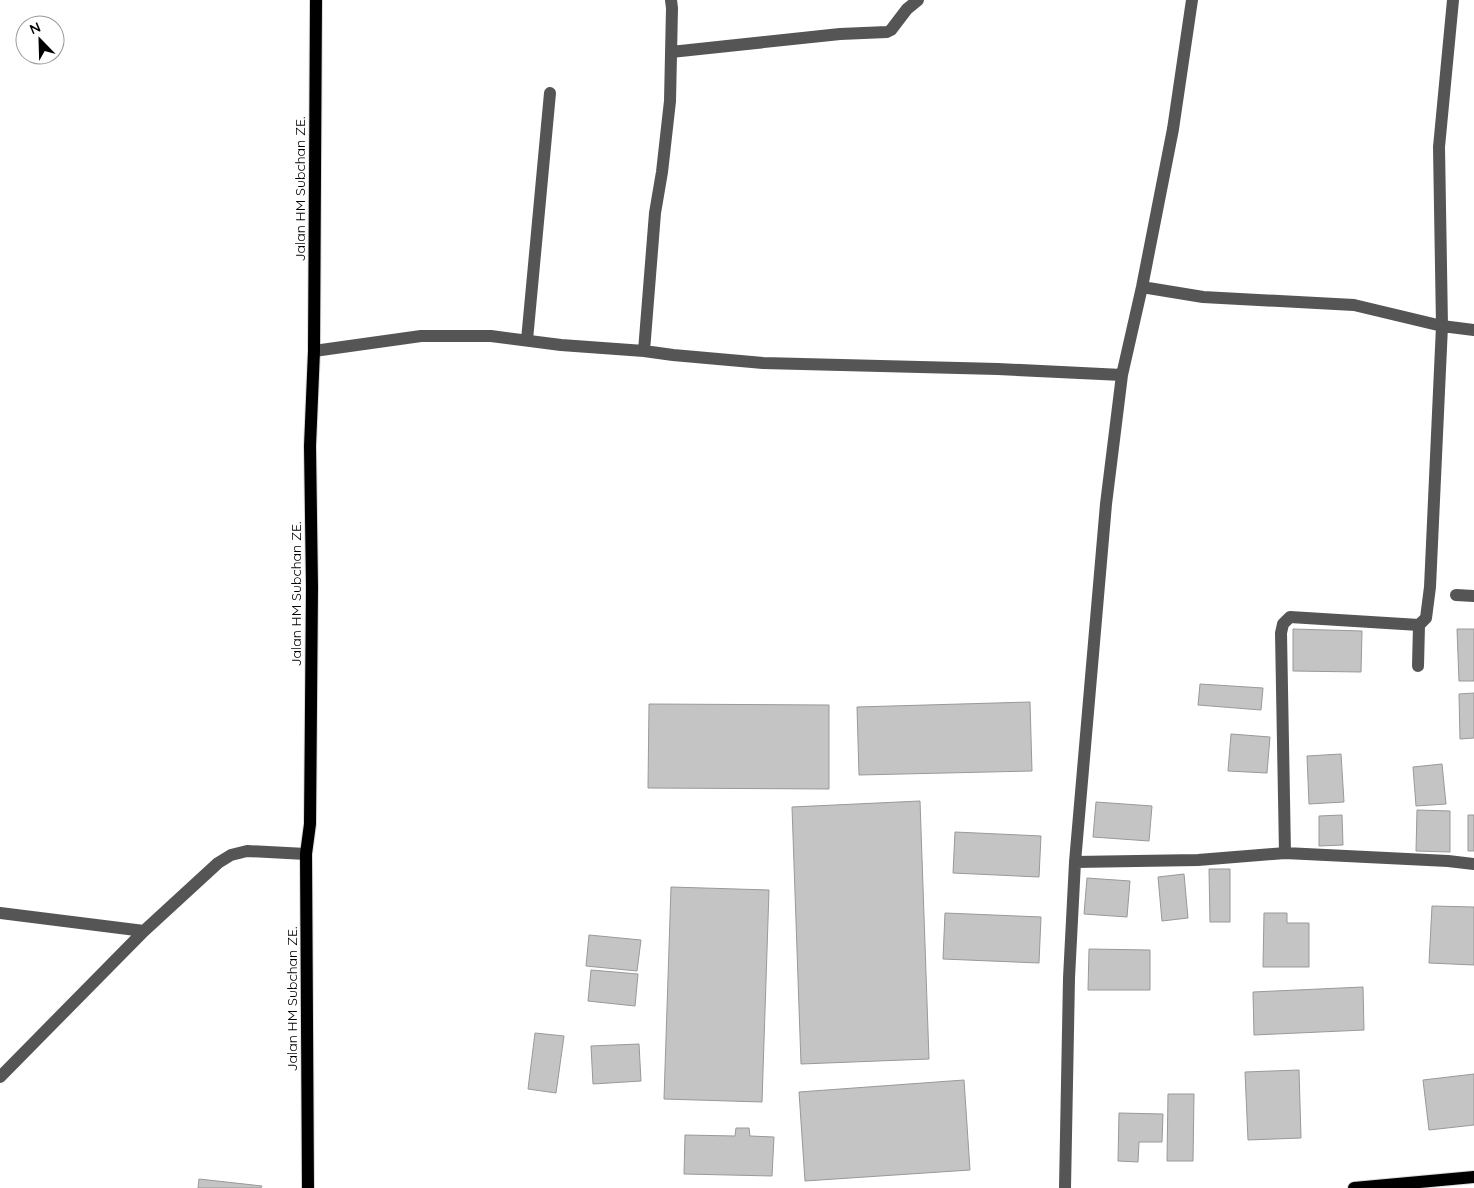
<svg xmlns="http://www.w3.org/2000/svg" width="1474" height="1188" font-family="Quicksand,sans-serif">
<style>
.building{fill:#c4c4c4;stroke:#999}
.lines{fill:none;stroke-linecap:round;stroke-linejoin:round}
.major-casing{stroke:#dbdbdb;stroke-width:14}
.minor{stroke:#555;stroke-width:12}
.major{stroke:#000;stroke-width:12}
.labels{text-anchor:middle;stroke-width:5;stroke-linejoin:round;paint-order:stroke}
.street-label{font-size:14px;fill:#000;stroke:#fff}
</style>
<rect width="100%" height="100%" fill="#fff"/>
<path class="building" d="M1293 629 1362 631 1361 672 1293 671Z
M1457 629H1474V681H1459Z
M1200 684 1263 688 1261 710 1198 705Z
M1474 693V738L1460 739 1459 694Z
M1030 702 1032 771 859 775 857 707Z
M649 704 829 705V789L648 788Z
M1231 734 1270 737 1267 773 1228 771Z
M1341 754 1344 802 1309 804 1307 756Z
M1442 764 1446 804 1416 806 1413 767Z
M920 801 929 1059 801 1064 792 807Z
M1096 802 1152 806 1149 841 1093 837Z
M1417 810 1450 811V852L1416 851Z
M1342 815 1343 845 1319 846V816Z
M1468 815H1474V851H1468Z
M955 832 1041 836 1039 877 953 873Z
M1209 869H1230V922H1210Z
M1184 874 1188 918 1162 921 1158 877Z
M1087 878 1130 881 1127 917 1084 914Z
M671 887 769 890 762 1102 664 1099Z
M1432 906 1474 907V965L1429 963Z
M945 913 1041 917 1039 963 943 959Z
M1264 913H1287V923H1309V967H1263Z
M589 935 641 940 637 971 586 966Z
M1089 949 1150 950V990H1088Z
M591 970 638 974 635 1006 588 1001Z
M1363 987 1364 1030 1254 1035 1253 992Z
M535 1033 564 1036 556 1093 528 1089Z
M639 1044 641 1081 593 1084 591 1046Z
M1299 1070 1301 1138 1248 1140 1245 1072Z
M1474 1074V1125L1429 1130 1423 1080Z
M964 1080 970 1170 805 1181 799 1092Z
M1168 1094H1194L1193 1161H1167Z
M1119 1113 1163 1114 1162 1142H1139L1138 1162 1118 1161Z
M736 1128H749L750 1136 774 1137 772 1176 684 1174 685 1135 735 1136Z
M199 1179 262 1186 261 1188H198Z"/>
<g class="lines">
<g class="major-casing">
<path id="major" d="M308 1188 306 854 310 824 312 587 310 446 314 351 316 0
M1354 1188 1474 1177"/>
</g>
<path class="minor" d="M671 52 840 34 887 32 891 30 907 9 918 0
M1142 287 1203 297 1354 305 1442 326 1474 330
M527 340 550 93
M314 351 421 336H491L561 345 644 351 673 355 763 363 998 369 1122 375
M644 351 655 213 662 172 670 101 672 8 671 0
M1456 595 1474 596
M1418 666 1419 625
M1285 853 1281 633 1283 624 1290 617 1419 625 1426 618 1430 587 1442 326 1439 147 1453 0
M1075 862 1198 860 1285 853 1448 861 1474 864
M0 913 144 931
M0 1077 144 931 218 863 231 855 247 851 306 854
M1065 1188 1069 978 1075 862 1106 504 1122 375 1142 287 1173 129 1192 0"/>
<use href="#major" class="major"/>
</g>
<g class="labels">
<g class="street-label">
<text transform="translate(300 189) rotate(-90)" y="5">Jalan HM Subchan ZE.</text>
<text transform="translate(296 594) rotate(-90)" y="5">Jalan HM Subchan ZE.</text>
<text transform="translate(292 999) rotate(-90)" y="5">Jalan HM Subchan ZE.</text>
</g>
</g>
<g transform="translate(40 40) rotate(337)"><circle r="24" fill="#ffffff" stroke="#999999"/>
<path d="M0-4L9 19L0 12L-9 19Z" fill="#000000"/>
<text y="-8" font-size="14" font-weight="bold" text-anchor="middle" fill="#000000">N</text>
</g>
</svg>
